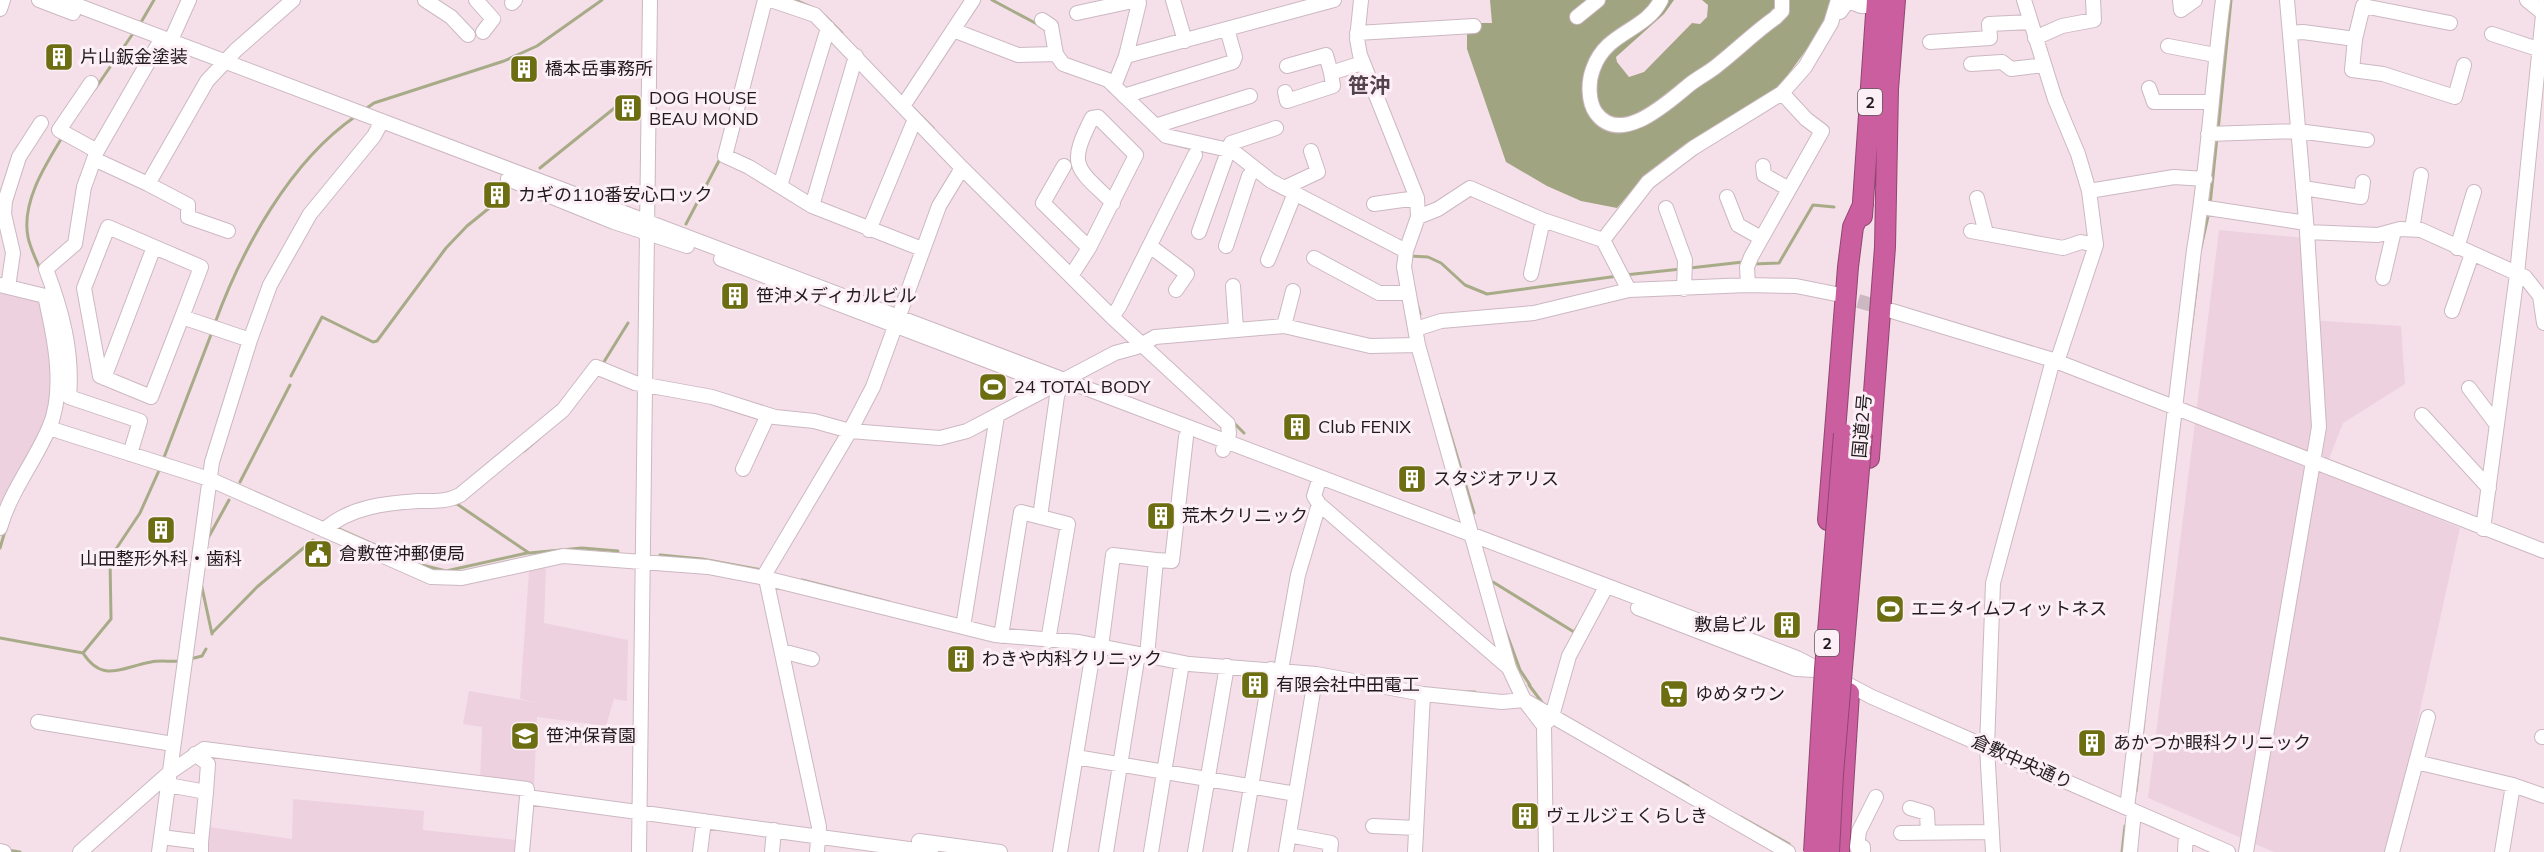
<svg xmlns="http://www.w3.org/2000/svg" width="2544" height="852" font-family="Mulish,'Noto Sans JP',sans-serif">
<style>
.built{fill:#edd1df}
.forest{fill:#a1a481}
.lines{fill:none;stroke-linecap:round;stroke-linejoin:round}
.stream{stroke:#a8ab88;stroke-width:3}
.minor-tunnel{stroke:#cbb8c1;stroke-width:14;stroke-dasharray:14 7;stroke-linecap:butt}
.minor-casing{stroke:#ccb8c2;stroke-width:16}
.highway-casing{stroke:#904672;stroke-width:22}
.minor{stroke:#fff;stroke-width:14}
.highway{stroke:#cb5e9f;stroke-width:20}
.highway-bridge-casing{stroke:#904672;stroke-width:22;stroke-linecap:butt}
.highway-bridge{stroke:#cb5e9f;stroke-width:20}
.labels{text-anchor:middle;stroke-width:6;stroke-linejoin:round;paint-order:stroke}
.shield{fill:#fcf0f6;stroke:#635a5f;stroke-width:1.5}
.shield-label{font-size:16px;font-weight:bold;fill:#211a1e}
.poi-label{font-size:18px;fill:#211a1e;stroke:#fcf0f6;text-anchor:start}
.street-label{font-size:18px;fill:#211a1e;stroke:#fcf0f6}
.quarter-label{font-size:21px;font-weight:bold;fill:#53424b;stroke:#fcf0f6}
</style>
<rect width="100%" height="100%" fill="#f5e0ea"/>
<path class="built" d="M2219 230 2305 238 2310 320 2401 326 2405 384 2343 423 2324 472 2460 528 2389 852H2274L2148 798Z
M0 292 42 298 52 358V412L0 519Z
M546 568 544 623 628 640 627 701 614 699 606 726 537 717 534 789 480 781 482 727 463 724 469 691 539 703 520 699 529 571Z
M293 799 424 811 423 830 517 840 516 852H207L209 827 292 839Z"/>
<path class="forest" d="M1490 0H1674L1664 14 1616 57 1617 62 1629 77 1644 72 1692 23 1700 24 1707 17 1708 5 1702 0H1843L1776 91 1635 187 1617 208 1581 201 1547 186 1506 162 1467 49V34L1473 23H1492Z"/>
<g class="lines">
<path class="stream" d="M795 0 818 10
M992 0 1039 25
M825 16 842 33
M140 24 154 0
M95 89 134 32
M908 103 933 128
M364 110 374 103 504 61 537 46 602 0
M2218 131 2231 0
M1166 142 1189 148
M540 168 617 106
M2210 205 2217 137
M686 224 721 157
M2200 252 2209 212
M1410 256 1428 257 1441 263 1465 285 1487 294 1618 276
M1753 264 1779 263 1813 205 1834 207
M1690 268 1743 262
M41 272C37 261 30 248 28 237 21 202 46 164 63 136
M1625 275 1681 269
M1417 304 1420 314
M215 323C242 249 290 161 356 116
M602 365 628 323
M291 376 322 317 373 342 377 341 446 248 467 226 509 192
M2185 377 2198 274
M1440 399 1474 513
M1233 422 1244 433
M524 451 538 439
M163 460 212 332
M240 482 290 385
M453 504H457L529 553 582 548 618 551
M335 527 418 564 446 571 527 553
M207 540 229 500
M0 548 5 531
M660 555 702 559 762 570
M802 580 889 602
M1493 582 1574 632 1578 626
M201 583 212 634
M1502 621 1520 670 1530 685
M213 632 257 587 313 540
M0 638 83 653C103 684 122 667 151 662 160 660 170 662 180 661
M2153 645 2159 595
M83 653 111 619 110 558 140 513 161 466
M190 659 202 656 206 649
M1529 685 1544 705
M1465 692H1475
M1650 765 1688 786
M2136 791 2144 720
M1741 817 1789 844
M7 850 20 852
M2122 852 2125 826"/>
<path class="minor-tunnel" d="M1838 295 1889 310"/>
<g class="minor-casing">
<path id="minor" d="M39 0 73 13
M63 0 1797 658 1872 697 2228 852
M425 0 451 17 468 35
M476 0 493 19 483 32
M765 0 725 156 749 167 812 206 922 249
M771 0 815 15 962 168 1112 317 1228 424 1229 434 1223 450
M1173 0 1185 41
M1361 0 1357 39 1360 55 1417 198 1418 217 1406 251 1404 267 1418 345 1509 668 1524 700 1544 726 1546 852
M1661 0C1645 32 1606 31 1593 69 1588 82 1588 102 1596 113 1621 147 1669 101 1689 85 1699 77 1710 72 1719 64 1738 49 1755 32 1775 18L1782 11V0
M2024 0 2055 99 2078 154 2089 191 2096 245 2057 362
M2180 0 2181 10 2195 0
M2527 0 2543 13
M512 3 515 0
M0 9 3 0
M1077 13 1133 1 1139 3 1126 56
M1835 13 1840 12 1848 1 1861 6H1877
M1577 17 1598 0
M1042 20 1051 26 1056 54 1063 64 1108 80 1166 136 1233 151 1271 181 1406 251
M953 30 1018 55 1056 54
M1357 33 1474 26
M2291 33 2303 32 2355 39 2363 6 2450 23
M2492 34 2544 51
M2035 38 2062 26 2094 20 2093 0
M2355 39 2352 70 2383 74 2455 97 2464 65
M1930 42 1990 38 1989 24 2031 22
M2168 46 2215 55
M167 49 189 0
M1971 64 2002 62 2011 69 2044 65
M1287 66 1326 55 1331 73 1362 63
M91 83 59 130 97 151
M1114 86 1126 56 1334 0
M2149 88 2154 102H2211
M1285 92 1287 101 1333 86 1331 73
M1124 96 1233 62 1235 57 1227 29
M903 106 973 0
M1155 126 1250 96
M2208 134 2298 131 2367 140
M94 159 148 184
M1064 166 1043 203 1089 248
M1763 166 1764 175 1789 189
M508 179 614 222 687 246
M780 186 828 28
M1284 188 1318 172 1311 151
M2303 188 2361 197 2363 182
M2089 191 2174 177 2205 179
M1727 197 1738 225 1761 238
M1977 198 1986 233
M1374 204 1417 198
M812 206 856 56
M2201 207 2306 223
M1666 208 1685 260 1684 289
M1418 217 1438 209 1470 188 1543 220 1603 240 1629 290
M2412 229 2421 175
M869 230 915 119
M228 231 188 217V205L148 184 207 81 236 50 293 0
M1971 231 2063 248 2081 242 2096 245
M1199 232 1231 143 1276 128
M2307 232 2378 235 2400 229 2421 230 2525 277 2540 296 2544 323
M1603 240 1648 182 1693 148 1782 93 1805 67 1831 23 1838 0
M1150 246 1187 274 1176 290
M1226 246 1249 176 1256 169
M2457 248 2474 192
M1314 258 1379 293H1408
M721 259 1046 383
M1268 260 1295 193
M1531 274 1543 220
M1071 276 1089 248 1136 155 1098 117 1092 118C1067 167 1076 167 1113 203
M2383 278 2394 231
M0 285 45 296 53 294
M1748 285 1747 267 1751 257 1822 131 1806 119 1782 93
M1233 286 1236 329
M8 287 13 253 4 214 5 201 19 157 41 123
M1892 311 2053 360 2544 551
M2452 311 2472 254
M182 317 201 267 108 227 84 288 100 376 151 397 182 317 250 340
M1112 317 1119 307 1195 155
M1284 326 1293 291
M1416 329 1441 321 1534 313 1629 290 1748 285 1796 286 1836 294
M104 378 154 247
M2469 388 2497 425
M2422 415 2489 488
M49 428 209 479 431 577 462 578 563 556 708 567 765 578 995 635 1079 642 1189 664 1316 674 1423 694 1502 702 1524 700 1552 716 1569 656 1606 587
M130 454 140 421 69 397C73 352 62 311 46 269L75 244 84 187 97 151 158 45
M743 469 768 415
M1320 477 1314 496 1319 504 1509 668
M1040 517 1057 396 1063 380
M0 528C10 492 34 463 49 428 66 390 54 335 45 296
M2483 529 2517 274 2544 5
M324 530C349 507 386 503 418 501 433 501 447 502 460 495L563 410 596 367 635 383 712 397 775 417 814 421 850 431 940 438 967 431 1115 353 1137 347 1155 337 1284 326 1370 346 1418 345
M1156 560 1172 561 1186 437
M1638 608 1796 669 1815 670
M963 627 997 416
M1001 636 1021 512 1068 524 1048 641
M1101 647 1113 555 1156 560 1147 656
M782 651 812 659
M1281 670 1298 575 1319 504
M38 722 173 744
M1547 722 1552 716 1788 852
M2542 737H2544
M195 754 208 764 206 792
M1076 757 1296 794
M2416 762 2513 785 2544 796
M168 785 206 792 201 842
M1910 808 1927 813 1928 833
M2127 808 2194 250C2208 167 2212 83 2223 0
M1373 826 1416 828
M1901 833 1992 832
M1289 835 1331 843 1330 852
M161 837 201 842V852
M919 841 1000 852
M0 851 4 852
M80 852 169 773 204 749 527 789V797
M159 852 212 462 250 340 270 285 310 214 374 136 382 121
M522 852 527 797 931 852
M639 852 650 0
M700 852 704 821
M772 852 774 830
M817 852 819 827 765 574 850 431 873 387 939 206 962 168
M1060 852 1094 646
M1106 852 1138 654
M1151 852 1182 663
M1195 852 1227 666
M1240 852 1271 669
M1286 852 1316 674
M1415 852 1423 694
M1863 852V847H1857L1859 831 1876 797
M1993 852 1987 747 1993 583 2053 360
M2130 852 2134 811
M2185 852 2186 834
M2246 852 2319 427 2307 232 2287 0
M2392 852 2428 717
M2502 852 2513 785"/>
</g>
<g class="highway-casing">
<path id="highway" d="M1887 102 1895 0
M1862 216 1877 0
M1869 458 1885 247 1888 89
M1828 520 1848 267 1853 227 1863 205
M1839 852 1849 693"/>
</g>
<use href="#minor" class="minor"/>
<use href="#highway" class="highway"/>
<g class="highway-bridge-casing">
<path id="highway-bridge" d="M1814 852 1825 669 1844 434
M1829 852 1833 774 1862 434"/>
</g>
<use href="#highway-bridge" class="highway-bridge"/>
</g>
<defs>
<g id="building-square" transform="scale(1.5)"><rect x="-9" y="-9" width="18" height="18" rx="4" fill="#6c6e11" stroke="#fcf0f6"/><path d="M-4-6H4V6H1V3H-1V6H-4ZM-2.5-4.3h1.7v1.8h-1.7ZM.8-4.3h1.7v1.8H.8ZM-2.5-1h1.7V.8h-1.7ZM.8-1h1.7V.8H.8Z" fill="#fff"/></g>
<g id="stadium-square" transform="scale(1.5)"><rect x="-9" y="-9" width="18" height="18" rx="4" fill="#6c6e11" stroke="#fcf0f6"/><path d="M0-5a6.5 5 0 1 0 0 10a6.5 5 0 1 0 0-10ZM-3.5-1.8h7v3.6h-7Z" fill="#fff"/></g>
<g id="civic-square" transform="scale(1.5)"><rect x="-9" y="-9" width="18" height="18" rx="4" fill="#6c6e11" stroke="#fcf0f6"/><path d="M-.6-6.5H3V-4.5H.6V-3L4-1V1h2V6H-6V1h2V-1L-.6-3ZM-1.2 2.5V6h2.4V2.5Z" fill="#fff"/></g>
<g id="supermarket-square" transform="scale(1.5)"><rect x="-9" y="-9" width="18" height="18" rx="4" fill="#6c6e11" stroke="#fcf0f6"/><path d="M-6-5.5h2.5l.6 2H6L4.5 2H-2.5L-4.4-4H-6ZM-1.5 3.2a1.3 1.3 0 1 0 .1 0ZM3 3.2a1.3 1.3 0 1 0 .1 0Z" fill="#fff"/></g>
<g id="school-square" transform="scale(1.5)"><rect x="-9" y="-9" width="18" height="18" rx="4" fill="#6c6e11" stroke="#fcf0f6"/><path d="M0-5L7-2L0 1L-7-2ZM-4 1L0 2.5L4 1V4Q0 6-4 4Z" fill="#fff"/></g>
</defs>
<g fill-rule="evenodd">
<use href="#building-square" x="59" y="57"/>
<use href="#building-square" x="524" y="69"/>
<use href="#building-square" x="628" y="108"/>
<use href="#building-square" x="497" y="195"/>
<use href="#building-square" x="735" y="296"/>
<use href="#stadium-square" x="993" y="387"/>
<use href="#building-square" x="1297" y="427"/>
<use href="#building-square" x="1412" y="479"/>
<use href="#building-square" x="1161" y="516"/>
<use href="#building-square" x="161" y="530"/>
<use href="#civic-square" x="318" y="554"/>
<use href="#stadium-square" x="1890" y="609"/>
<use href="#building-square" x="1787" y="625"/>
<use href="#building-square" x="961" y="659"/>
<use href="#building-square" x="1255" y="685"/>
<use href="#supermarket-square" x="1674" y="694"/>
<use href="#school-square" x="525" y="736"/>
<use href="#building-square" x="2092" y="743"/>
<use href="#building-square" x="1525" y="816"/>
</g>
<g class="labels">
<g class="shield">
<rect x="1858" y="89" width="24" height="26" rx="4.5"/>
<rect x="1815" y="630" width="24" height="26" rx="4.5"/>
</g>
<g class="shield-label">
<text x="1870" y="108">2</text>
<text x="1827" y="649">2</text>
</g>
<g class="poi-label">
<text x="80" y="63">片山鈑金塗装</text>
<text x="545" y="75">橋本岳事務所</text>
<text x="649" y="104">DOG HOUSE<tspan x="649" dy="21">BEAU MOND</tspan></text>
<text x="518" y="201">カギの110番安心ロック</text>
<text x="756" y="302">笹沖メディカルビル</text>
<text x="1014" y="393">24 TOTAL BODY</text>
<text x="1318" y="433">Club FENIX</text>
<text x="1433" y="485">スタジオアリス</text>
<text x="1182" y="522">荒木クリニック</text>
<text x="339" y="560">倉敷笹沖郵便局</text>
<text x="161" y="565" text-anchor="middle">山田整形外科・歯科</text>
<text x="1911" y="615">エニタイムフィットネス</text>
<text x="1766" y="631" text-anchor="end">敷島ビル</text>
<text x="982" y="665">わきや内科クリニック</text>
<text x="1276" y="691">有限会社中田電工</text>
<text x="1695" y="700">ゆめタウン</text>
<text x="546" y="742">笹沖保育園</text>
<text x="2113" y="749">あかつか眼科クリニック</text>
<text x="1546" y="822">ヴェルジェくらしき</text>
</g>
<g class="street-label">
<text transform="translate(1862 426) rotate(-85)" y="6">国道2号</text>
<text transform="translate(2022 762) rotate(24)" y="6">倉敷中央通り</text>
</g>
<g class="quarter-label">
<text x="1369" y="93">笹沖</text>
</g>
</g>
</svg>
